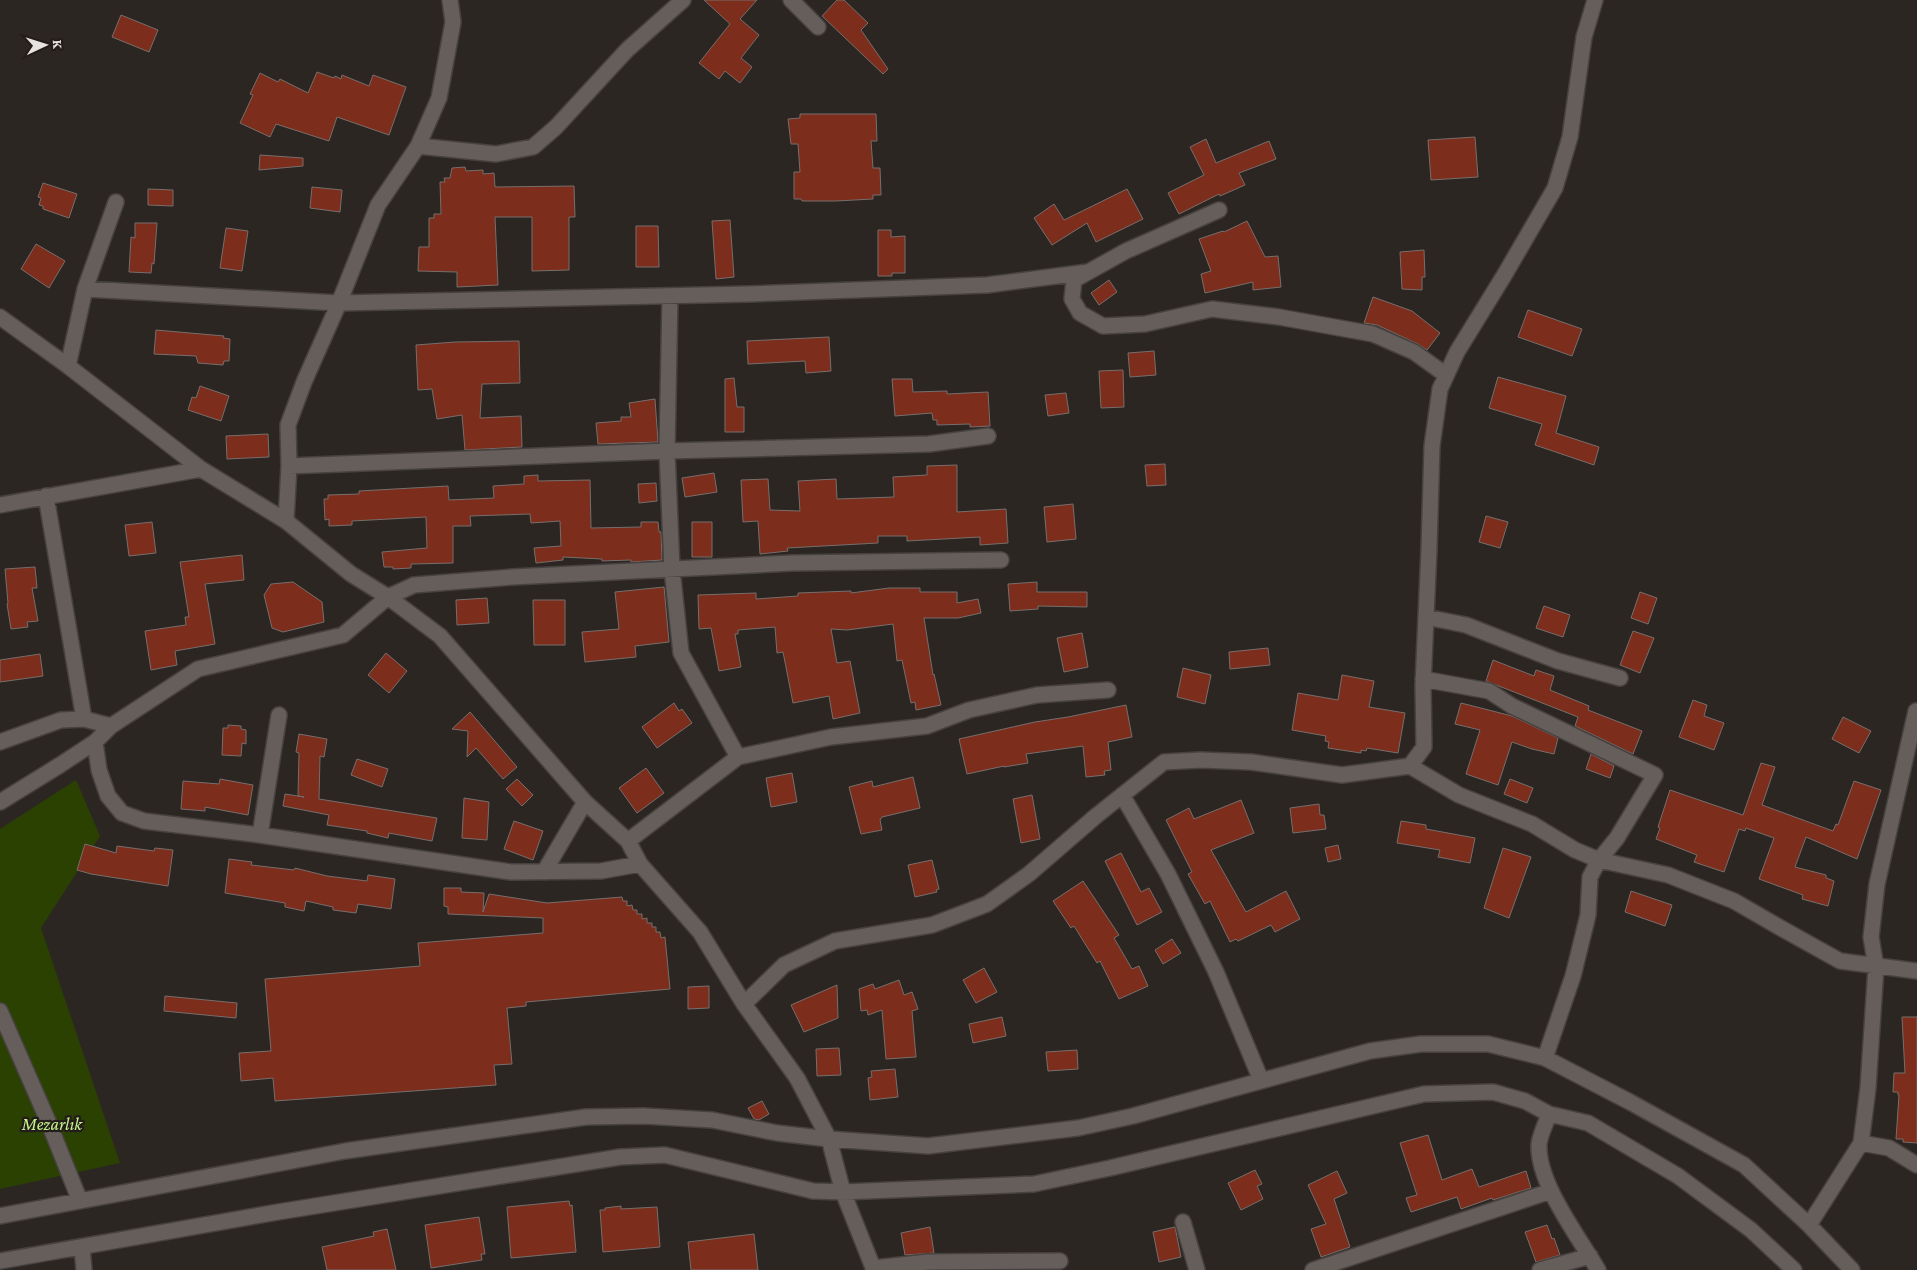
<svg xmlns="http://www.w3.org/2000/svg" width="1917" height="1270" font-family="'Crimson Pro',serif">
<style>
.green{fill:#2a4102}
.building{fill:#7c2d1b;stroke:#776e6c}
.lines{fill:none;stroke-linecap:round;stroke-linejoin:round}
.minor-casing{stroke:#474240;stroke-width:18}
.minor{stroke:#655e5b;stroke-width:15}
.labels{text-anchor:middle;stroke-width:4.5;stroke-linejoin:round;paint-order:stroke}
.park-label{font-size:18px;font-style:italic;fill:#c5f58a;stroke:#231c1a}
</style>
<rect width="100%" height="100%" fill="#2c2623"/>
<path class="green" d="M76 780 100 836 41 928 120 1163 0 1189V829Z"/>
<path class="building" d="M704 0H757L740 19 759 35 741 58 752 67 740 83 725 71 719 79 699 63 730 24Z
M837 0H844L868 23 861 30 888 69 883 74 822 16Z
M121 15 158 30 149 52 112 37Z
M317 72 334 78 335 76 341 79 342 75 369 86 373 75 406 87 389 135 337 117 329 141 276 124 270 137 240 123 253 95 250 94 260 73 278 82 280 79 308 93Z
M800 114H876L877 141H871L873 168H880L881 195H873V199L836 201H802L801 199H794V172H800L798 144H791L788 119 800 118Z
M1475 137 1478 177 1431 180 1428 140Z
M1206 139 1216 163 1269 141 1276 159 1239 173 1245 185 1220 196 1219 194 1179 214 1168 193 1204 175 1190 147Z
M260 155 303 158V166L259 170Z
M465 167 466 171 483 170V174L494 173 495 187 574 186 575 217H569V270L532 271V217H495L498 285 457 287V272L418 271 419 247H429V218H434V214H441L440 182H445L444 178H450L452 168Z
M43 183 77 194 69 218 43 209V206L39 205 41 198 38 197Z
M312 187 342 190 340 212 310 208Z
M148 189 173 190V206L148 205Z
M1127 189 1143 219 1096 242 1087 223 1052 245 1034 218 1054 204 1064 220Z
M730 220 734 277 716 279 712 221Z
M1247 221 1265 257 1278 256 1281 287 1253 290V282L1205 293 1201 274 1211 271 1199 239 1223 231 1224 232Z
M135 223H157L154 264 152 263 151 273 129 272 131 237 135 238Z
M636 226H658L659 267H636Z
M226 228 248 231 242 271 220 268Z
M878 230H891V237L905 236V273H892V276H878Z
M36 244 65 261 49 288 21 269Z
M1424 250 1425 277H1422V290L1402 289 1400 252Z
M1109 280 1117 292 1099 305 1091 293Z
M1373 297 1412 311 1440 333 1427 350 1418 344 1377 325 1364 323Z
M1528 310 1582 329 1572 356 1518 337Z
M156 330 224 336 223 338 230 339 229 361H224L223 365 198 363 196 356 154 354Z
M829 337 831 371 806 373 805 361 748 364 747 341Z
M519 341 520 383 482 384 480 418 521 416 522 447 465 450 462 415 437 419 432 389 418 390 416 345 455 342Z
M1154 351 1156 375 1130 377 1128 353Z
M1123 370 1124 407 1101 408 1099 371Z
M1498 377 1566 396 1556 433 1599 447 1594 465 1535 445 1542 424 1489 408Z
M734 378 737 407H744V432H725V379Z
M892 379H912L913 392 947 391V394L988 392 990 426 970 427V424L937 425V420H933L932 413 895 416Z
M200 386 229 396 221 421 188 410 192 397 196 398Z
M1066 393 1069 413 1048 416 1045 395Z
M655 399 658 442 598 444 596 423 621 421V417H631L629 403Z
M268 434 269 457 227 459 226 436Z
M1165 464 1166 485 1147 486 1145 465Z
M957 465V512L1006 509 1008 543 980 545V537L907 541V536H878V543L787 548 788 551 760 554 758 521 743 522 741 480 768 479 770 510 800 511 798 481 836 479 837 499 894 497 893 477 927 475V466Z
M714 473 717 492 685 497 682 478Z
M538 475V481L590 480 591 528 641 527V522H658L659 532H661L662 560 631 562V560L602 561V559L563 557V560L536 563 534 548 561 546 560 521 531 523 530 514 470 516 471 526H453V563L411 564V568L393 569V567H384L382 552 427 548 426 517 352 521V525L329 526V519L325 520 324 499H328V495L359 494V491L448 486 449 500 494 498 493 486 524 484V476Z
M656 483 657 501 639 503 638 484Z
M1073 504 1076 539 1047 542 1044 507Z
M1486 516 1508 522 1500 548 1479 542Z
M152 522 156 553 129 556 125 525Z
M692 522H712V557H692Z
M242 555 244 580 205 584 215 644 175 651 177 665 151 670 145 631 186 625 185 617H189L180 562Z
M35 567 37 588H32L38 621 27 622 28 627 11 629 7 604 8 603 5 569Z
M293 582 322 602 324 622 283 632 272 628 264 595 271 584Z
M1037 582V592H1087V607L1038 606V609L1010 611 1008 584Z
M664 587 669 642 635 646 636 657 585 662 582 632 619 629 615 592Z
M889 588H920V592H957V603L978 599 981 613 958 618H924L933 675 934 674 941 705 916 710 915 702 911 703 902 660 897 661 893 624 847 630 831 629 837 663 850 661 860 713 833 719 829 696 793 703 783 652 777 653 775 627 738 630V634H735L741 667 719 671 711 628 699 629 698 595 756 593V599L798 596V593L851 591V593Z
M1640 592 1657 598 1648 624 1631 618Z
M487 598 489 623 457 625 456 600Z
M533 600H565V645H534Z
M1544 606 1570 615 1563 637 1536 628Z
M1633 631 1654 638 1640 673 1620 665Z
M1082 633 1088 667 1064 672 1057 638Z
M1268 648 1270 665 1230 669 1229 652Z
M386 653 407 671 389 693 368 675Z
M40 654 43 676 0 682V660Z
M1493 660 1534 676 1536 670 1554 676 1550 690 1589 706 1588 710 1642 731 1633 754 1575 726 1578 717 1486 681Z
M1183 668 1211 675 1205 704 1177 697Z
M1342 675 1374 681 1369 707 1405 713 1398 753 1367 748 1366 751 1361 750V753L1328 748 1329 742 1325 741 1326 736 1292 730 1298 693 1338 700Z
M1693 700 1707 705 1704 716 1724 723 1714 750 1679 737Z
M674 703 679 711 682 709 692 723 657 748 642 727Z
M1461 703 1512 716 1558 738 1554 754 1532 749 1512 742 1498 785 1466 774 1480 730 1455 724Z
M1126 705 1132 737 1108 742 1111 770 1104 771 1105 775 1086 777 1083 746 1026 754 1028 763 1004 767V766L967 774 959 739 1035 722 1068 717Z
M470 712 517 767 503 779 476 748 467 757 468 731 452 729Z
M1843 717 1871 731 1859 753 1832 739Z
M228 725 241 726V729L246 730V744L242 743 241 756 222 755 223 728H228Z
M299 734 327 739 324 757 320 756 319 799 437 818 432 841 389 833 388 838 367 833V831L327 825 329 815 283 806 285 794 304 797 298 796 299 753 296 752Z
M1591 754 1614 766 1610 778 1586 769Z
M357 759 388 769 382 787 351 775Z
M1761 763 1775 767 1762 805 1833 831 1836 824 1838 825 1854 781 1881 790 1857 859 1806 837 1795 867 1826 875V878L1834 881 1828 906 1802 899 1803 895 1759 879 1774 838 1746 828 1745 831 1739 829 1724 872 1694 862 1697 855 1656 839 1660 828 1658 827 1670 790 1743 815Z
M646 768 664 793 637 813 619 788Z
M792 773 797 802 771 807 766 778Z
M913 777 920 808 882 817 880 820 882 830 861 834 849 787 872 781 873 787Z
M220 779 253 785 248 815 205 807V811L181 809 183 781 219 784Z
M517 779 533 795 522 806 506 789Z
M1510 779 1533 788 1527 803 1504 794Z
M1032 795 1040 839 1021 843 1013 799Z
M464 798 489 802 487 840 462 838Z
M1241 800 1254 833 1211 850 1246 912 1286 891 1300 919 1275 932 1271 925 1238 941 1236 939 1230 942 1210 901 1205 904 1188 874 1192 872 1166 820 1189 808 1194 819Z
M1319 804 1320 815H1324L1326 829 1293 833 1290 808Z
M514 821 543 831 533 860 504 849Z
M1401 821 1426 825V829L1475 838 1470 863 1438 857 1440 850 1397 843Z
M85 844 116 853 117 846 154 851 155 848 173 850 168 886 91 874 77 870Z
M1338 845 1341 859 1328 862 1325 848Z
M1503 848 1531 857 1509 918 1484 908Z
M1121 853 1141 892 1149 888 1162 912 1137 925 1105 861Z
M229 859 252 862 251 865 294 870 295 868 327 876 367 881 368 875 395 879 391 909 358 904 356 913 333 910V907L306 901 304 911 285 907V903L225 893Z
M932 860 939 889 936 890 937 892 915 897 908 865Z
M1083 881 1119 935 1114 938 1132 969 1139 966 1148 986 1119 999 1100 961 1097 963 1074 926 1071 928 1053 901Z
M444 888H461V892L484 893 483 912 489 894 547 903 622 897 623 901H627V906L632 905 633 910H637V914H642V919L647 918V923H652V927H656V932H660L661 938 665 937 670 989 526 1002V1006L507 1008 512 1064 494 1065 496 1085 275 1101 273 1078 241 1081 239 1053 271 1051 265 979 420 966 418 943 543 933V918L448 914V907L444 906Z
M1631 891 1672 905 1665 926 1625 912Z
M1172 939 1181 953 1163 964 1155 950Z
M984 968 997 992 976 1003 963 980Z
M899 980 904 995 912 992 918 1009 912 1011 916 1057 886 1059 882 1010 868 1015 867 1010 861 1011 859 989 873 984 875 989Z
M837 985 838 1018 804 1032 791 1005Z
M709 986V1008L688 1009V987Z
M165 996 237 1003 236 1018 164 1011Z
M1002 1017 1006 1036 973 1043 969 1024Z
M1902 1017H1917V1143L1903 1142V1139H1896L1899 1095H1898V1092H1893L1894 1073H1905Z
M839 1048 841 1075 817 1076 816 1049Z
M1077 1050 1078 1069 1048 1071 1046 1052Z
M895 1069 898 1097 870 1100 868 1078 872 1077 871 1071Z
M762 1101 769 1114 759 1120 754 1119 748 1108Z
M1428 1135 1442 1180 1472 1169 1479 1187 1526 1171 1531 1188 1493 1200 1492 1198 1461 1209 1457 1197 1411 1212 1406 1198 1417 1195 1400 1143Z
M1255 1170 1262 1184 1257 1186 1263 1199 1241 1210 1228 1183Z
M1337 1171 1347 1193 1334 1199 1350 1247 1321 1257 1311 1229 1326 1224 1308 1185Z
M569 1201 570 1206 572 1205 576 1252 511 1258 507 1207Z
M621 1206V1209L657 1207 660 1247 603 1252 600 1210H605V1208Z
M479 1217 485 1254H481L482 1260 431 1268 425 1225Z
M1547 1225 1552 1239 1554 1238 1560 1255 1536 1262 1525 1232Z
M930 1227 934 1253 905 1255 901 1233Z
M1175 1227 1181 1257 1159 1262 1153 1232Z
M387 1229 396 1270H327L322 1247 374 1236 373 1232Z
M754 1234 758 1270H691L688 1242Z"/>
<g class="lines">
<g class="minor-casing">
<path id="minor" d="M791 0 818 27
M418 146 496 154 533 147 556 127 627 50 683 0
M1219 210 1126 251 1074 280 1072 299 1080 313 1103 326 1145 324 1212 309 1279 317 1373 334 1414 352 1446 375
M85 289 339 303 749 294 987 285 1088 272
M670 296 667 451 672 569 681 653 738 757
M0 317 68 366 201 469 286 521 351 574 388 597 440 636 585 802 628 841 640 864 700 932 744 1004 797 1078 829 1139 843 1192 874 1270
M68 366 85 289 116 202
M289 466 667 451 929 444 988 436
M46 496 84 719
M0 505 201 469
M286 521 289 466 288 425 304 382 339 303 378 205 418 146 439 98 453 22 450 0
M1426 617 1466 625 1558 661 1620 678
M1423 679 1489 691 1512 706 1655 775 1617 838 1599 860 1668 875 1734 901 1779 927 1840 961 1917 971
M0 742 61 720 84 719 111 726
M95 742 99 770 108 796 122 813 144 821 260 835 511 872 601 871 640 864
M1410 766 1459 795 1532 824 1575 850 1599 860 1590 877 1588 915 1573 976 1545 1058
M1122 795 1168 874 1216 972 1261 1080
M0 802 60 765 95 742 111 726 198 669 343 635 388 597 414 585 512 577 792 563 1001 560
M260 835 279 715
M628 841 738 757 831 737 927 726 969 710 1037 695 1108 690
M544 872 585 802
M744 1004 784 965 835 941 932 925 987 904 1029 874 1096 816 1164 762 1201 760 1251 762 1342 775 1410 766 1424 747 1423 685 1429 549 1432 446 1440 389 1457 352 1505 274 1555 188 1570 137 1584 37 1595 0
M0 1011 48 1121 80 1201
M1549 1114C1546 1123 1540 1135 1539 1144 1537 1183 1579 1237 1598 1270
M1861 1143 1889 1148 1917 1165
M0 1216 345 1151 586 1117 644 1116 712 1120 777 1133 829 1139 928 1146 1078 1128 1133 1116 1370 1051 1421 1044H1488L1545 1058 1630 1102 1744 1165 1809 1225 1852 1270
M1183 1222 1197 1270
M1809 1225 1861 1143 1868 1088 1876 967 1871 937 1877 884 1916 711
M82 1247 84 1270
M0 1261 278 1212 620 1157 665 1155 813 1191 843 1192 1034 1184 1110 1168 1424 1094 1493 1092 1525 1101 1549 1114 1588 1123 1678 1176 1751 1230 1794 1270
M874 1268 928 1262 1060 1261
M1313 1270 1551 1191
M1540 1270 1590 1256"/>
</g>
<use href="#minor" class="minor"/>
</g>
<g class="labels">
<g class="park-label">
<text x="52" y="1130">Mezarlık</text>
</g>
</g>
<g transform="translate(45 45) rotate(86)" stroke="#231c1a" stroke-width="4" paint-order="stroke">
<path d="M0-4L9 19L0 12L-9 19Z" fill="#e7e3e1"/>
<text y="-8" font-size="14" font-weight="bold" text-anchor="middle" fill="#e7e3e1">K</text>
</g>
</svg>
